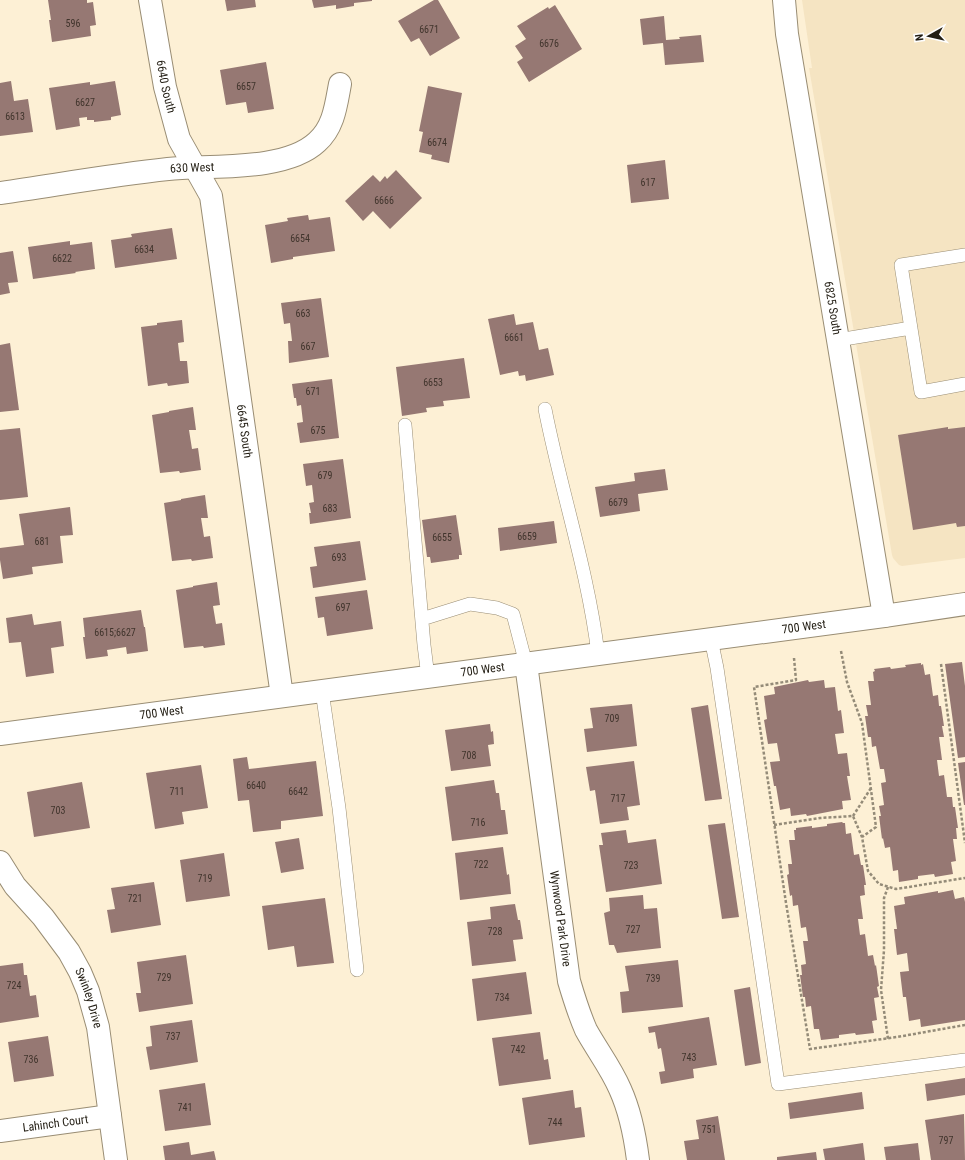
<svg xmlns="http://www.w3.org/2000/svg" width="965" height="1160" font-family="'Roboto Condensed',sans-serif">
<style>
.built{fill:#f5e4c2}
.building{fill:#967873}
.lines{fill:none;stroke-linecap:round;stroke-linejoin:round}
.service-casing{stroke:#998d74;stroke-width:14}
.minor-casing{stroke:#998d74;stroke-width:24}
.secondary-casing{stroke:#998d74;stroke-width:24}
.path{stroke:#948b78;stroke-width:2.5;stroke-dasharray:3 2;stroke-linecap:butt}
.service{stroke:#fff;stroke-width:13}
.minor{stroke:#fff;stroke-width:22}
.secondary{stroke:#fff;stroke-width:22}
.labels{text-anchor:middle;stroke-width:3.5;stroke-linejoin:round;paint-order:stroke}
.number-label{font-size:10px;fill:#40342c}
.street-label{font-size:12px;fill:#231e14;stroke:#fefefe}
</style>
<rect width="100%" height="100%" fill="#fdf0d5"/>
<path class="built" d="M802 0H965V558L902 566 899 565 893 558 892 555 809 68H812Z"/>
<path class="building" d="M48 0H87V3L93 2 96 25 90 26 91 36 52 42 49 20H51Z
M225 0H255L256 7 227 11Z
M312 0H372V1L354 3V6L336 9V5L314 8Z
M434 0H438L460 38 430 56 419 38 411 42 398 21Z
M555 5 582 49 529 82 517 62 523 58 515 46 526 39 517 26 548 7 549 9Z
M664 16 666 40 680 39 679 37 701 35 704 62 665 65 663 43 643 45 640 19Z
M266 62 274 109 248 113 246 102 226 105 220 70Z
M11 81 14 101 28 99 33 132 0 136V83Z
M115 81 121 115 111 117V120L94 122V120H87V117L79 118 80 126 56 130 49 88 90 82V85Z
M428 86 462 93 449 163 431 159 432 155 419 152 423 132 419 131Z
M665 160 669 199 631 203 627 165Z
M396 170 422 198 390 229 373 211 363 221 345 201 373 175 380 182 385 176 387 179Z
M308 215 309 220 330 217 335 251 293 257V259L271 263 265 225 288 221 287 218Z
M172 228 177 259 115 268 111 240 132 237 131 234Z
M70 241V245L92 242 95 269 75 272 76 273 33 279 28 247Z
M13 251 18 282 8 283 10 293 0 295V253Z
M321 298 329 357 289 363 288 341H292L290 323 284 324 281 303Z
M514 314 516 325 533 322 539 350 548 348 554 375 526 381 525 375 519 376 518 371 500 375 488 319Z
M182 320 184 342 178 343 180 361H187L189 383 168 386 167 383 148 386 141 327 157 325V323Z
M10 343 19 410 0 412V345Z
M464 358 470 398 443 401 444 406 426 408 427 412 402 416 396 367Z
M332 379 339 438 300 443 297 423 303 422 301 405 297 406 296 398H294L292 384Z
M193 407 196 430H189L192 449 198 448 201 470 180 473 179 471 160 473 152 415 169 412V411Z
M948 427V429L965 427V526L957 527 956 523 913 530 898 435Z
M20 428 28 497 0 500V430Z
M343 459 351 518 310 524 309 513H311L309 503 314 502 312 485 306 486 303 464Z
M665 469 668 490 638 494 640 511 600 517 595 487 635 481 634 473Z
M205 495 208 518H201L204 537 210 536 213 558 192 561 191 559 172 561 164 503 181 500V499Z
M70 507 73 535 60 536 63 563 32 567 33 574 3 579 0 560V548L24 545 19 514Z
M456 515 462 555H459V559L431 563 430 557H427L422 520Z
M554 521 557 543 500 551 498 528Z
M360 541 366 580 313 588 310 567 317 566 314 547Z
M217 582 220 605 213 606 216 624 222 623 225 645 204 648 203 646 184 648 176 590 193 587V586Z
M367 590 373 629 327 636 324 617 318 618 315 597Z
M141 610 144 627H145L148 651 127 654 126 647 107 650 108 656 86 659 83 637H85L83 618Z
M32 614 34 625 61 621 64 646 51 648 54 673 26 677 21 642 9 643 6 618Z
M962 662 965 686V757L958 758 945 664Z
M921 663V665L923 664 925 675 930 674 933 696 938 695 939 706H941L944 726H942L944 737H939L942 760H937L939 776 944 775 947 797H952L953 807H955L958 828H956L957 839H953L956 861 951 862 953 874 935 877 934 874 918 876V879L899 882 898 870 893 871 890 847 885 848 883 838 882 839 879 816H881L879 806 884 805 881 783 886 782 884 769H880L876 746 872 747 871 737H868L865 716H868L866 705H871L868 681H874L873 672 875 671 874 669 890 667 891 669 906 667 905 665Z
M808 680 809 682 824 680 825 688 835 687 838 711 841 710 844 733 835 734 838 754 847 753 850 776H847L851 800 842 801 843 809 807 816 806 814 791 816 790 808 780 810 776 786H774L770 762 780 761 777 743 768 744 764 720 767 719 764 696 775 694 774 687Z
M632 704 637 746 587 752 584 729 593 728 590 708Z
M708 705 722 799 705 801 691 708Z
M490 724 491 732 493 731 494 744 488 745 491 766 451 771 445 730Z
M247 757 249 769 316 761 323 816 281 821V829L253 832 249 800 238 801 233 759Z
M634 761 640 805 627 807 629 820 600 824 595 790 590 791 586 767Z
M965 762V805H964L958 763Z
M201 765 208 808 182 812 184 824 155 829 146 773Z
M494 780 496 793H499L501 810H505L508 834 452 841 445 787Z
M82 782 90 828 34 837 27 792Z
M842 822 843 823H845L846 834 851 833 854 855 859 854 861 865H863L866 885H864L865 895 860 896 863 919H858L860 935 865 934 868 956 873 955 875 966 876 965 879 986 877 987 879 997 874 998 877 1020 872 1021 874 1033 856 1035 855 1033 839 1035V1038L821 1040 819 1029H814L811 1006 806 1007 805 997H803L800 975H802L801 965 806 964 803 941H808L806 927 801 928 798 905 793 906 792 895 790 896 787 875 789 874 788 864H792L789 840H795L794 830H796V828L812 826V828L827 826V824Z
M725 823 739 917 722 919 708 825Z
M626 830 628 843 656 839 662 884 606 892 599 845H603L601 833Z
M299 838 304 869 281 873 275 842Z
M503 847 507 875 509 874 511 894 460 900 455 853Z
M224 853 230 896 186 902 180 860Z
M154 882 161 925 111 933 107 910 115 909 111 888Z
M953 890 955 899 964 897 965 902V1020L921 1027 920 1019 909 1021 906 997H903L900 972 909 971 907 953 897 955 894 929H897L894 906 905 904 904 897 938 891V893Z
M643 895 644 909 657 908 661 948 617 953 614 945H609L604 913 610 911 609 898Z
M325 898 334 963 297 967 294 946 268 950 262 906Z
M515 904 518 920H520L523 939 513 940 516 961 472 966 467 922 491 919 490 907Z
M186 955 193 1004 139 1012 136 993H141L137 962Z
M678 960 683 1007 622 1013 620 992 629 991 625 966Z
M23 963 24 975H27L30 996 36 995 39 1017 0 1023V966Z
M526 972 532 1014 477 1021 472 979Z
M750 987 761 1063 745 1066 734 990Z
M709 1017 717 1065 693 1069 694 1078 661 1084 659 1072 665 1071 661 1048 658 1049 655 1032 649 1033 648 1027Z
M192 1020 198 1062 150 1070 146 1047 152 1046 150 1026Z
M540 1032 544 1060 548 1059 551 1079 499 1086 492 1038Z
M48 1036 54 1076 14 1082 8 1042Z
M965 1078V1095L927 1101 925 1084Z
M205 1083 211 1125 165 1131 159 1090Z
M573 1090 575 1108 581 1107 585 1137 529 1145 522 1098Z
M862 1092 864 1109 790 1119 788 1103Z
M964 1114 965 1160H931L925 1120Z
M718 1116 725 1160H687L684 1141 699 1139 696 1120Z
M189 1142 191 1155 214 1151 216 1160H165L163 1146Z
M863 1143 865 1160H825L823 1149Z
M918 1143 920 1160H886L884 1147Z
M816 1152 817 1160H777V1157Z"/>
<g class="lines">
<g class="service-casing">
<path id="service" d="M965 255 901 265 921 392 965 384
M838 340 911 328
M545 409C561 491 588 571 598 654
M405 425 424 645 428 677
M422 619 470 604 497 608 513 614 526 664
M711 639 717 668 778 1084 965 1060
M322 691 339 808 357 970"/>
</g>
<g class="minor-casing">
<g id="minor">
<path id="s1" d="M150 0 165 87 179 139 211 196 282 696"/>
<path id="s2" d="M784 0 787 34 884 616"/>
<path id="s3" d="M0 193C56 185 112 175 168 169 209 165 285 172 317 142 334 127 336 105 340 84"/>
<path id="s4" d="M526 664 569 981C574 998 579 1014 586 1030 597 1050 611 1068 620 1089 630 1111 635 1136 638 1160"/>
<path id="s5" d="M0 862 15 886 43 917 69 952 80 972 88 991 98 1027 116 1160"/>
<path id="s6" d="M0 1131 110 1116"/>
</g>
</g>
<g class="secondary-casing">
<g id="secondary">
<path id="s7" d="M0 734 884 616 965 604"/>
</g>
</g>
<path class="path" d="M841 651 847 682 862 723 876 827 862 837
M794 658 796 680 754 687 786 903 810 1049 897 1037 965 1025
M941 664 965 843
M853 816 871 788
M774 825 820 818 853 816 862 837 868 871 879 884 896 889 965 878
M888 887 884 898V950L881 990 888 1039"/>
<use href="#service" class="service"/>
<use href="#minor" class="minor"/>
<use href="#secondary" class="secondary"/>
</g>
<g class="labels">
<g class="number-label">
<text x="73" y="27">596</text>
<text x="429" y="33">6671</text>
<text x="549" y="47">6676</text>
<text x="246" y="90">6657</text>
<text x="85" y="106">6627</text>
<text x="15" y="120">6613</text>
<text x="437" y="146">6674</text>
<text x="648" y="186">617</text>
<text x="384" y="204">6666</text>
<text x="300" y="242">6654</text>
<text x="144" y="253">6634</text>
<text x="62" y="262">6622</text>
<text x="303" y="317">663</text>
<text x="514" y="341">6661</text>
<text x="308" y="350">667</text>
<text x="433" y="386">6653</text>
<text x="313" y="395">671</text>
<text x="318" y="434">675</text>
<text x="325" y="479">679</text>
<text x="618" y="506">6679</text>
<text x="330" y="512">683</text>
<text x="527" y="540">6659</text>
<text x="442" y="541">6655</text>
<text x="42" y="545">681</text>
<text x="339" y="561">693</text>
<text x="343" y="611">697</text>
<text x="115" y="636">6615;6627</text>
<text x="612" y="722">709</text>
<text x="469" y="759">708</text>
<text x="256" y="789">6640</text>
<text x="177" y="795">711</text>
<text x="298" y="795">6642</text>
<text x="618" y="802">717</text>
<text x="58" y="814">703</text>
<text x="478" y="826">716</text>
<text x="481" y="868">722</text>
<text x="631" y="869">723</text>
<text x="205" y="882">719</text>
<text x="135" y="902">721</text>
<text x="633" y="933">727</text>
<text x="495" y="935">728</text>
<text x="164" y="981">729</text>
<text x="653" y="982">739</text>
<text x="14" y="989">724</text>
<text x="502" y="1001">734</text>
<text x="173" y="1040">737</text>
<text x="518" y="1053">742</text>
<text x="689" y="1061">743</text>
<text x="31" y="1063">736</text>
<text x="185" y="1111">741</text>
<text x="555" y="1126">744</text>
<text x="709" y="1133">751</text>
<text x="946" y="1144">797</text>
</g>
<g class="street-label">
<text dy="4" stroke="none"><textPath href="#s1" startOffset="88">6640 South</textPath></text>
<text dy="4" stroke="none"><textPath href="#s3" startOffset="194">630 West</textPath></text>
<text dy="4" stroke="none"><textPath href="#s2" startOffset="312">6825 South</textPath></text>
<text dy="4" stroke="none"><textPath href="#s1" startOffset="445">6645 South</textPath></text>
<text dy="4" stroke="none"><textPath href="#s7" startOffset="811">700 West</textPath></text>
<text dy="4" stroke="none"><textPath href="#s7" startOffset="487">700 West</textPath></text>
<text dy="4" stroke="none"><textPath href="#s7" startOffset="163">700 West</textPath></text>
<text dy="4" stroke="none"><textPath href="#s4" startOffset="257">Wynwood Park Drive</textPath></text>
<text dy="4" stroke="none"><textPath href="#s5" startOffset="164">Swinley Drive</textPath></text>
<text dy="4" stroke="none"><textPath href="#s6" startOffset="56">Lahinch Court</textPath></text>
</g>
</g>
<g transform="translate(929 36) rotate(262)" stroke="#fefefe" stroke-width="3" paint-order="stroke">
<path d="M0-3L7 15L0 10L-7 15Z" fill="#231e14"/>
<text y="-6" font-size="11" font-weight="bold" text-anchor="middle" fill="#231e14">N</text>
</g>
</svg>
